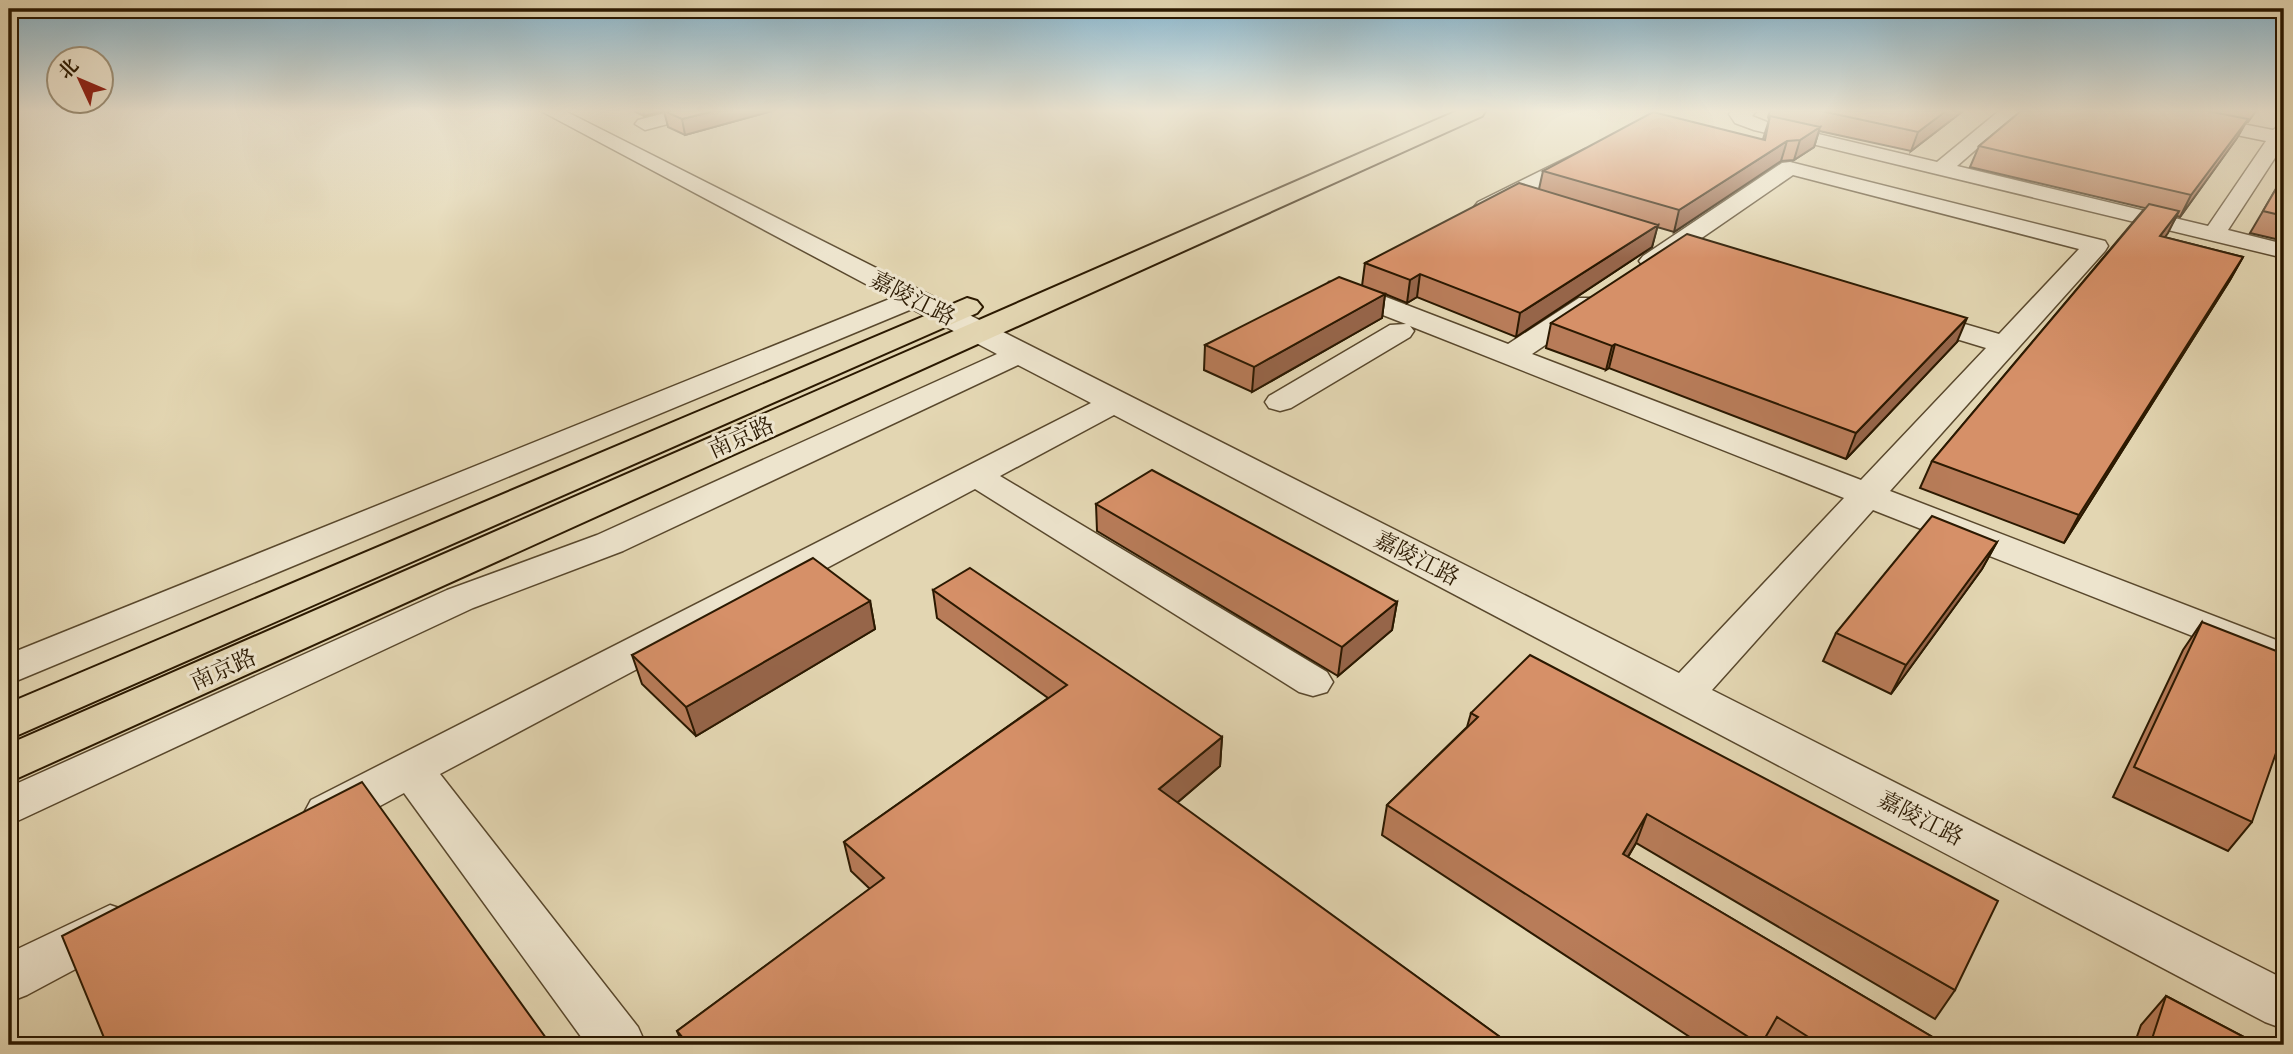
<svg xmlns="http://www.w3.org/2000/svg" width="2293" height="1054" font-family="'IM FELL Double Pica','Noto Serif SC',serif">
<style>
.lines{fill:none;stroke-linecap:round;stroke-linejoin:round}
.minor-casing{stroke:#59482d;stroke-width:3}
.major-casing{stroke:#2b1901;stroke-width:4}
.minor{fill:#ede4cd;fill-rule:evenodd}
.major{fill:#e3d6b2;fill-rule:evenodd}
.wall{fill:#b87c59;stroke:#2b1901;stroke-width:2}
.shaded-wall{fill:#966549;stroke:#2b1901;stroke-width:2}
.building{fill:#d69068;stroke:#2b1901;stroke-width:2}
.labels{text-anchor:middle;stroke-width:6;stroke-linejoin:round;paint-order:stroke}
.street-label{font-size:23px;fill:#2b1901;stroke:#ede4cd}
</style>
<rect width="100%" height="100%" fill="#e3d6b2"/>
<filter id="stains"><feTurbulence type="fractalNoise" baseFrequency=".00286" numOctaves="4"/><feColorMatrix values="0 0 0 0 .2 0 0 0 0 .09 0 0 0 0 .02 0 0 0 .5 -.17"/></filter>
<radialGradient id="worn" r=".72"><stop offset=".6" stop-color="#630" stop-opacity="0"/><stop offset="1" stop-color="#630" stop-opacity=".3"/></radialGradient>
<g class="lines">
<g class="minor-casing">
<path id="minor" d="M541 111H565L1679 673 1844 498 1410 326 1414 331 1410 337 1291 408 1280 411 1269 408 1265 402 1269 396 1390 325 1406 324 1329 294 1325 288 1329 282H1347L1508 344 1579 298H1597L1601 304 1597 310 1532 354 1861 480 1986 348 1907 324 1903 318 1907 312 1917 310 1999 334 2079 249 1793 175 1661 266H1643L1639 261 1643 256 1782 163 1790 162 2105 241 2108 246 2105 251 1890 491 2284 643V672L1873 510 1712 690 2284 979V1029L2265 1022 1114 415 1000 476 1327 672 1333 682 1327 692 1313 696 1299 692 975 489 440 774 638 1027 646 1045H587L404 793 343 826 327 831 311 826 304 813 311 800 1091 403 1018 365 623 551 473 608 9 825V787L447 590 597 535 997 354 912 309 9 684V654L892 298Z
M673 111H705L702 115 645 130 635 124 638 120Z
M1732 111H1756L1752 116 1767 122 1937 162 1999 111H2020L1957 166 2208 226 2266 141 2148 117 2138 111H2176L2273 130 2284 123V144L2228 230 2284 244V258L1754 130 1735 123 1729 114Z
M1585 149 1596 155 1592 159 1494 212H1478L1474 207 1478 202Z
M110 905 128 911 135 926 128 941 27 995 9 1002V953Z"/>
</g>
<g class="major-casing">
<path id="major" d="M1457 111H1485L1482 116 9 782V744Z
M967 298 977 301 982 307 977 313 9 739V703Z"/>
</g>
<use href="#minor" class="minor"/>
<use href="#major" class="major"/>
</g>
<path class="wall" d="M634 111H664L644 116Z
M664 111H772L685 135 668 127Z
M1770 111H1963L1911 151 1819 131 1814 147 1794 160 1781 161 1674 232 1657 227 1652 247 1516 337 1417 297 1407 303 1385 294 1382 318 1252 392 1204 370 1205 345 1362 286 1365 263 1539 189 1543 171 1763 139 1769 120 1768 117Z
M2021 111H2256L2248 122H2246L2237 138 2180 217 2177 216 2164 237 2243 257 2230 280 2064 543 1920 488 1932 461 2145 208 1970 167 1979 146Z
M2284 175V241L2250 233 2263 211Z
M1551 323 1957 342 1846 459 1609 368 1606 370 1546 348Z
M1096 504 1397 602 1392 630 1338 676 1097 531Z
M1997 542 1982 569 1891 694 1823 661 1836 633Z
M933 590 1222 737 1220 766 1177 803 1511 1045H683L677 1031 870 889 851 871 844 842 1048 698 937 618Z
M870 601 875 629 696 736 642 684 632 655Z
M2202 622 2252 822 2228 851 2113 797 2183 650Z
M1471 713 1955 990 1935 1019 1636 843 1628 857 1946 1045H1702L1382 835 1387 805 1467 727Z
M2166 996 2259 1045H2134L2141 1025Z"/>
<path class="shaded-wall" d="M643 111H664L644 116Z
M714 111H772L685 135 682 119Z
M1946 111H1963L1911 151 1918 132Z
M2248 119 2237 138 2180 217 2191 195Z
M1820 127 1814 147 1794 160 1800 140Z
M1787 141 1781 161 1674 232 1679 210Z
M2179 211 2168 233 2149 259 2160 236Z
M1658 225 1652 247 1516 337 1520 313Z
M2243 257 2230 280 2064 543 2079 515Z
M1420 274 1417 297 1407 303 1410 280Z
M1385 294 1382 318 1252 392 1254 367Z
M1967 318 1957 342 1846 459 1856 433Z
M1615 344 1609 368 1606 370 1612 346Z
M1997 542 1982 569 1891 694 1906 665Z
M870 601 875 629 696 736 686 707Z
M1397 602 1392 630 1338 676 1342 647Z
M1222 737 1220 766 1158 819 1159 789Z
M1647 814 1636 843 1612 883 1623 854Z"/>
<path class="building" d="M664 111H714L682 119Z
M1821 111H1946L1918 132Z
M2021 111H2207L2248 119 2191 195 1979 146Z
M1653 112 1765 140 1770 116 1820 127 1800 140 1787 141 1679 210 1543 171Z
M2284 175V216L2263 211Z
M1519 183 1658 225 1520 313 1420 274 1410 280 1365 263Z
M2149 204 2179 211 2160 236 2243 257 2079 515 1932 461Z
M1687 234 1967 318 1856 433 1615 344 1612 346 1551 323Z
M1339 277 1385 294 1254 367 1205 345Z
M1152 470 1397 602 1342 647 1096 504Z
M1932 516 1997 542 1906 665 1836 633Z
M813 558 870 601 686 707 632 655Z
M970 568 1222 737 1159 789 1511 1045H689L677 1031 884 878 844 842 1067 685 933 590Z
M2202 622 2284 654V730L2252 822 2134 767Z
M1530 655 1998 901 1955 990 1647 814 1623 854 1946 1045H1821L1777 1017 1761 1045 1387 805 1478 717 1471 713Z
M362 782 551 1045H107L62 936Z
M2166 996 2259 1045H2150Z"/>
<linearGradient id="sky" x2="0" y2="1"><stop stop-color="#87b6cf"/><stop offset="0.43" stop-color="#f2eddc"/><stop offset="1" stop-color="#f2eddc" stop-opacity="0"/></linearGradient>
<rect width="2293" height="258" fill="url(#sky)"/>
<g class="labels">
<g class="street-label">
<text transform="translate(913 298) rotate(27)" y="8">嘉陵江路</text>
<text transform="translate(741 437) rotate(-24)" y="8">南京路</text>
<text transform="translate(1417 558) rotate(27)" y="8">嘉陵江路</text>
<text transform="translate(223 669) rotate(-24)" y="8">南京路</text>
<text transform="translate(1921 818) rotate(27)" y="8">嘉陵江路</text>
</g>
</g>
<rect width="2293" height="1054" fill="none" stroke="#e3d6b2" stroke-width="35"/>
<rect x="10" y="10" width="2272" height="1033" fill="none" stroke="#2b1901" stroke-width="3.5"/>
<rect x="18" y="18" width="2258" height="1019" fill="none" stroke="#2b1901" stroke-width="2"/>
<g transform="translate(80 80) rotate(314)"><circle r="33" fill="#ede4cd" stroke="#9f937b" stroke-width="2"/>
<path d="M0-5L12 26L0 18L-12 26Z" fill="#8f2418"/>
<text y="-10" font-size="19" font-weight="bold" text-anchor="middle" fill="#2b1901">北</text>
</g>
<rect width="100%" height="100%" filter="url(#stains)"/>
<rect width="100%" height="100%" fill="url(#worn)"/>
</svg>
